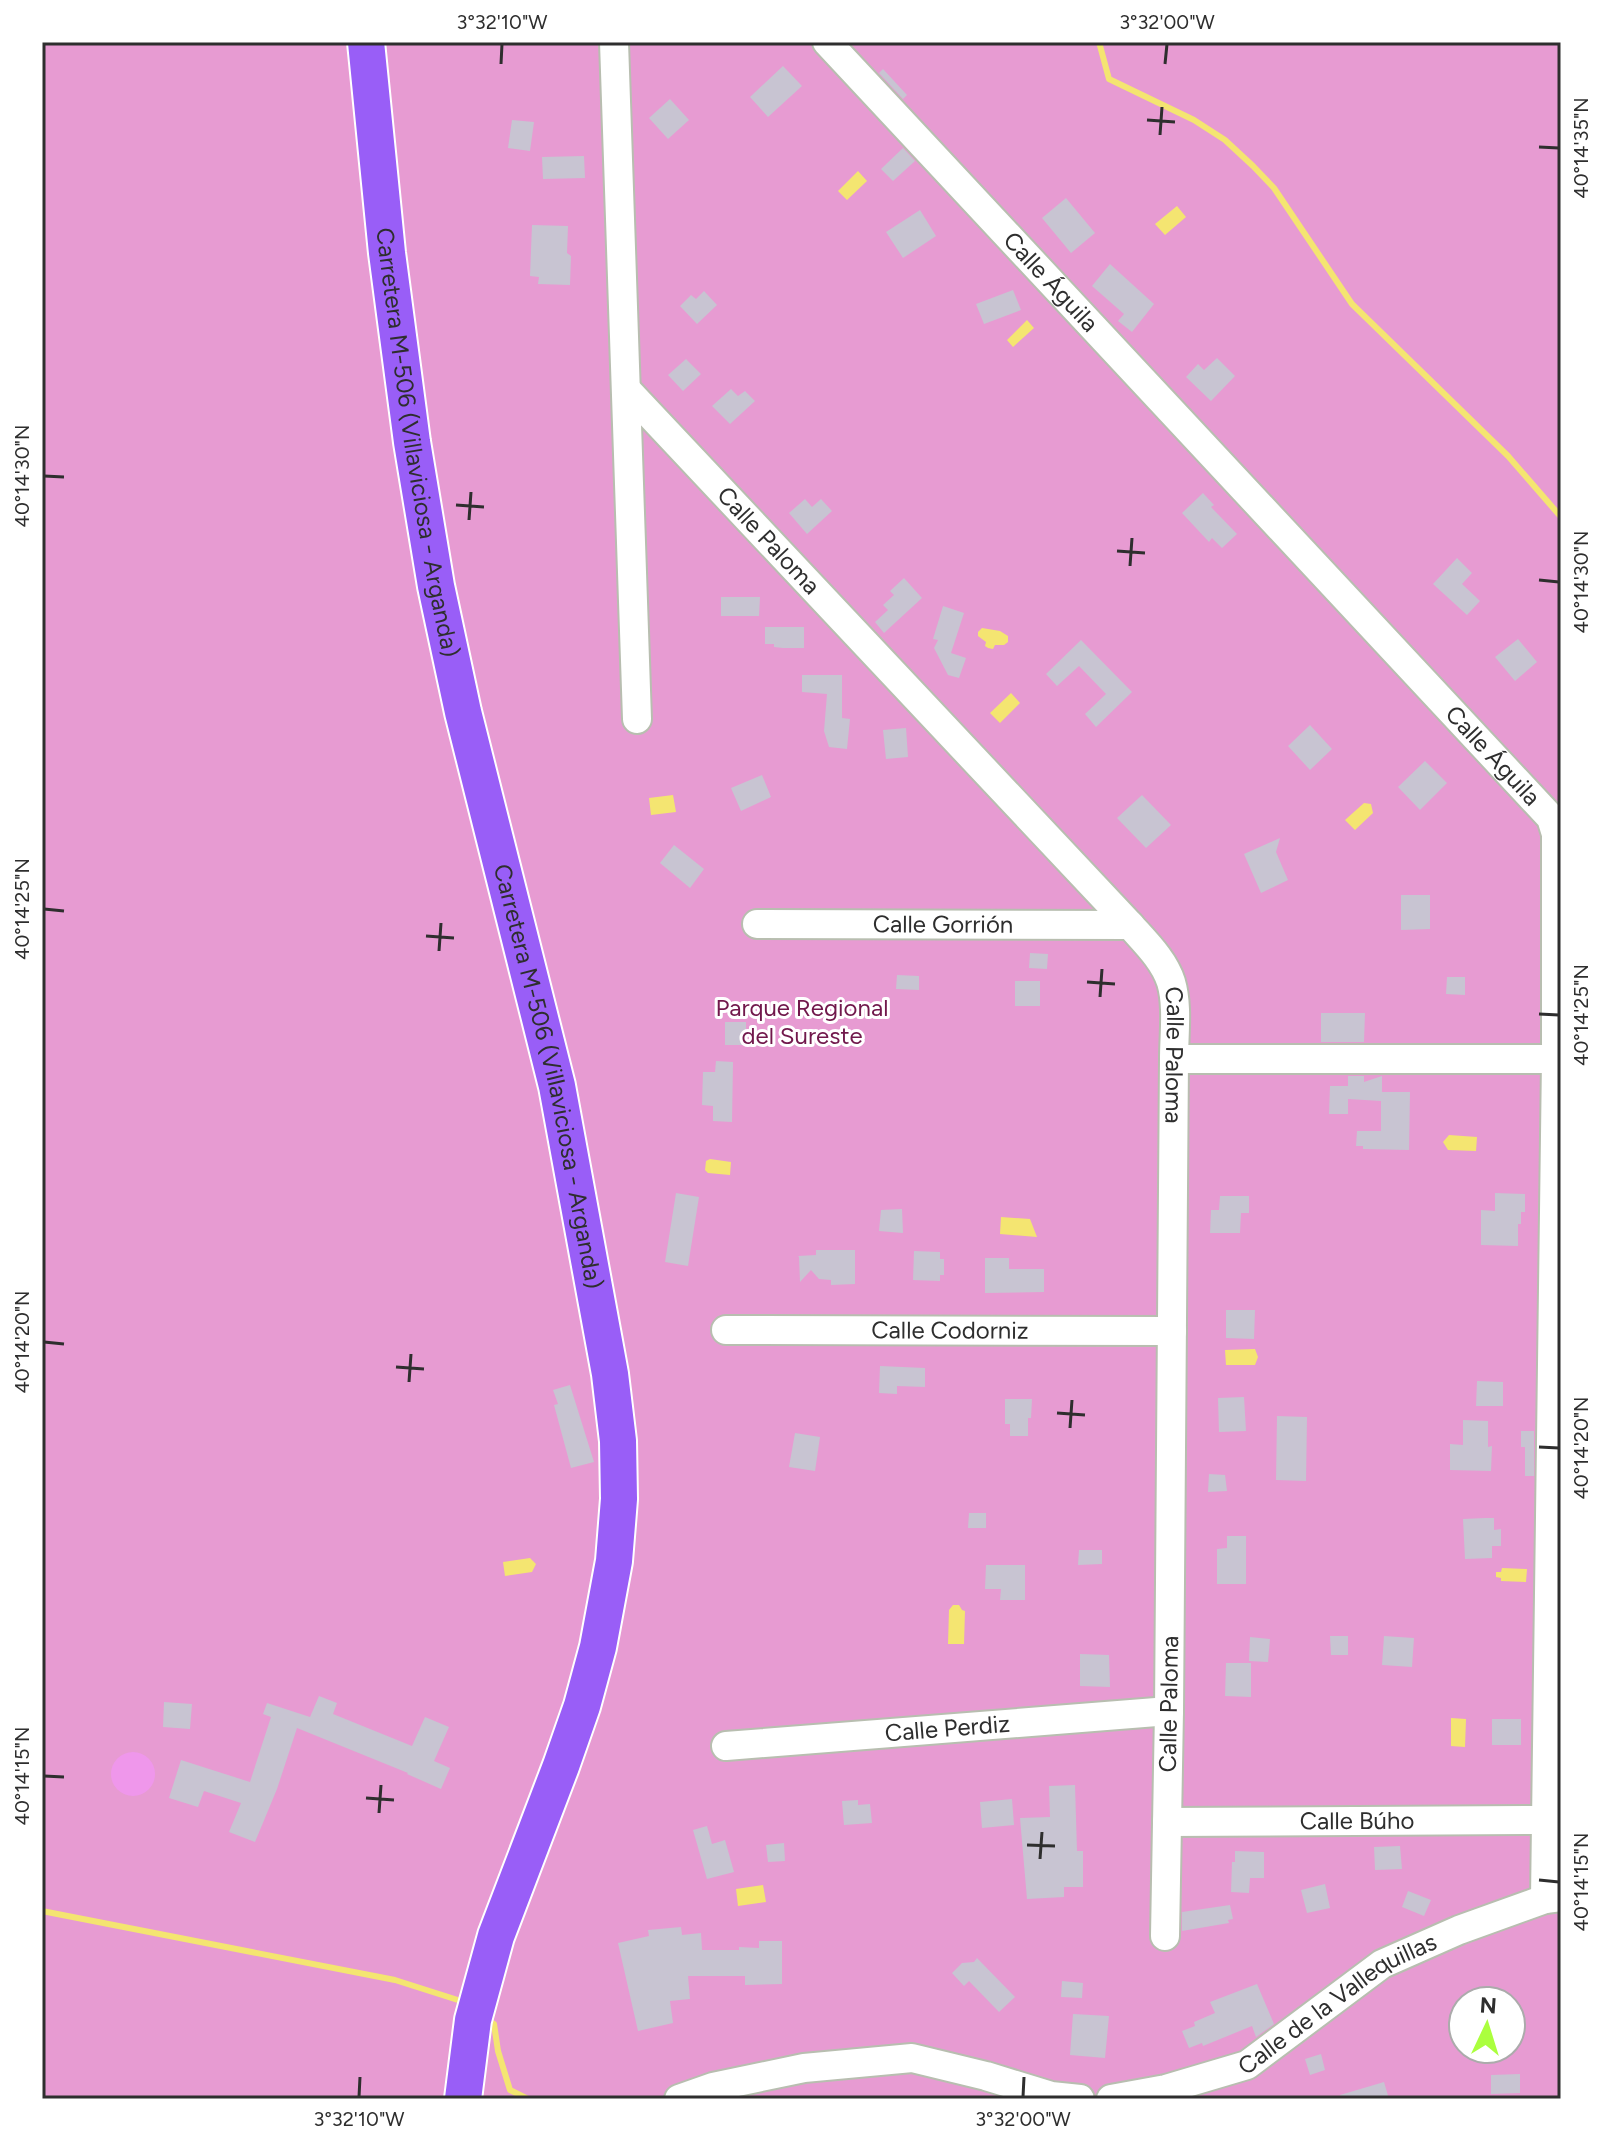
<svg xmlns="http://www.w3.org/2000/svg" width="1603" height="2141" font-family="Figtree,sans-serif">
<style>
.green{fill:#e79bd2;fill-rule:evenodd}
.pitch{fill:#ef97eb}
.water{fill:#f4e571}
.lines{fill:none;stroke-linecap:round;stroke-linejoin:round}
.stream{stroke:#f4e571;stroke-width:6}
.building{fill:#c8c4d2}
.minor-casing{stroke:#b8beb0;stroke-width:32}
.major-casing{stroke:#fff;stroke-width:40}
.minor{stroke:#fff;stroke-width:28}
.major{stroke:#995ef7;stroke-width:36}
.ticks{fill:none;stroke:#2e2e2e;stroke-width:3}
.labels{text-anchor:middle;stroke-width:6;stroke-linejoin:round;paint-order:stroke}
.street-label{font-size:24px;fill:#2e2e2e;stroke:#fff}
.park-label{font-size:24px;fill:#71184c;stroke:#fff}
.neatline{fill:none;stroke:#2e2e2e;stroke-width:3}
.ticks-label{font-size:20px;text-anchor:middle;fill:#2e2e2e}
</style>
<rect width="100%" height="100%" fill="#e3e0ef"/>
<path class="green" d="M42 42H1561V2099H42ZM1463 2001H1511V2049H1463Z"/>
<path class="pitch" d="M111 1774a22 22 0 1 1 44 0a22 22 0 1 1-44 0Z"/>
<path class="water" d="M858 171 867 181 847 200 838 191Z
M1177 206 1186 217 1165 235 1155 224Z
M1027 320 1034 328 1013 347 1007 340Z
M982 628 1000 631 1008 636V642L1004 645H995L993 649 988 648 985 646 986 642 978 636V632Z
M1011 693 1020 703 1000 723 990 713Z
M673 795 676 812 651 815 649 798Z
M1364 803 1371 804 1373 813 1355 830 1345 820Z
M1449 1135 1477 1137 1476 1151 1448 1150 1443 1142Z
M710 1159 731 1162 730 1175 708 1173 705 1170 706 1161Z
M1001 1217 1030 1219 1037 1237 1000 1234Z
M1255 1349 1258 1357 1255 1365H1226L1225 1350Z
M530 1558 536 1564 532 1572 505 1576 503 1562Z
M1502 1568 1527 1569 1526 1582 1501 1581V1578L1496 1577V1572H1501Z
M953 1605H959L962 1610 965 1611 964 1644H948L949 1610Z
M1451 1718 1466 1719 1465 1747 1451 1746Z
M763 1885 766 1902 738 1906 736 1889Z"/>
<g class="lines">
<path class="stream" d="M1099 42 1109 79 1194 120 1225 140 1253 166 1274 188 1352 304 1508 456 1561 517
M42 1911 395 1980 461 2001
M490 2022 494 2024 498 2051 510 2090 528 2099"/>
</g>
<path class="building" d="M783 66 802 86 768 117 750 97Z
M883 69 907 95 903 99 879 73Z
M670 99 689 120 668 139 649 118Z
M512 120 534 122 530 151 508 148Z
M903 148 915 161 893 181 881 169Z
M584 156 585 178 543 179 542 157Z
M1066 198 1095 233 1071 253 1042 218Z
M920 210 936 236 903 258 886 232Z
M532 225 568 226 567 253 571 256 570 285 538 284 539 277 530 276Z
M1110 264 1154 304 1132 332 1118 321 1124 314 1092 286Z
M1013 290 1021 310 984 324 976 304Z
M704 291 717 305 697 324 680 306 691 295 696 299Z
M1217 358 1235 376 1211 401 1186 377 1198 364 1204 370Z
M686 359 701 374 683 391 668 375Z
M731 389 738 396 745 391 755 401 730 424 712 406Z
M1203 493 1214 505 1211 507 1237 534 1222 548 1212 538 1209 542 1182 513Z
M805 499 812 507 821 499 832 511 807 534 789 513Z
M1457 558 1472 573 1462 584 1480 601 1467 615 1433 584Z
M904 578 922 598 884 633 875 622 888 610 883 605 894 595 890 591Z
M721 597H760L759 616H721Z
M943 606 964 613 951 653 966 658 959 678 948 675 934 648 938 640 933 639Z
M765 627H804V648H783L774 647V644H765Z
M1518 639 1537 662 1515 681 1495 657Z
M1081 640 1132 692 1096 727 1085 714 1106 694 1079 666 1057 686 1046 674Z
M802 675H842V718L850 719 847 749 829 747 824 731 827 694 802 692Z
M1310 725 1332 749 1310 770 1288 746Z
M906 728 908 757 886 759 883 730Z
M1425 761 1447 783 1420 810 1398 787Z
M762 775 771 797 741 811 731 788Z
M1142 795 1171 825 1146 848 1117 818Z
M1280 838 1276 852 1288 880 1261 893 1244 854Z
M674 845 704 869 690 888 660 863Z
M1401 895H1430V929L1401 930Z
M1030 953 1048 954 1047 969 1029 968Z
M897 975 919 976V990L896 989Z
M1447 977H1465V995L1446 994Z
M1015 981H1040V1006H1015Z
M1321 1013H1365L1364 1042H1321Z
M725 1022H746V1045H725Z
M716 1061 733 1062 732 1122 713 1121V1106L702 1105 703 1072H715Z
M1348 1076H1364V1082L1382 1076V1092H1410L1409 1150 1363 1149V1146H1356L1357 1131H1381V1101L1348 1099Z
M1330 1086H1348V1114H1329Z
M676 1193 699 1197 688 1266 665 1262Z
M1495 1193 1525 1194V1212H1521V1224H1518V1246L1481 1245V1210L1495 1211Z
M1220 1196H1249V1213H1241L1240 1233H1210L1211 1210H1219Z
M902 1209 903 1233 879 1231 881 1210Z
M816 1250H855V1284L831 1285V1280L819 1279 811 1270 800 1282 799 1257 798 1256 816 1255Z
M914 1251 940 1252V1259H944V1275H940V1281L913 1280Z
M985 1258H1009V1269H1044V1292L985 1293Z
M1226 1310H1255L1254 1339 1226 1338Z
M880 1366 925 1368V1387L897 1386V1394L879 1393Z
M1477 1381 1503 1382V1406H1476Z
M570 1385 594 1462 571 1468 554 1405 558 1404 553 1390Z
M1244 1397 1246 1431 1219 1432 1218 1398Z
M1005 1399H1032L1031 1418H1028V1436H1010V1424H1005Z
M1277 1416 1307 1417 1306 1481 1276 1480Z
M1463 1420 1488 1421V1447L1492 1446 1491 1471 1450 1470V1444L1463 1445Z
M1521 1431H1534V1476H1525V1447H1521Z
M795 1433 820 1437 815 1471 789 1467Z
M1209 1474 1225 1475 1227 1491 1208 1492Z
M969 1513H986V1528H968Z
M1485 1518H1494V1530L1501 1529V1546H1492V1558L1465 1559 1463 1519Z
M1227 1536H1246V1584H1217V1549L1227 1548Z
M1079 1550H1102V1564L1078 1565Z
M986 1565H1025V1600H1000L1001 1589H985Z
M1330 1636H1348V1655H1331Z
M1384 1636 1414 1638 1412 1667 1382 1665Z
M1250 1637 1270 1639 1268 1662 1249 1661Z
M1080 1654 1109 1655 1110 1687 1080 1686Z
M1226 1663H1251V1697L1225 1696Z
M319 1696 337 1703 333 1714 412 1746 425 1717 449 1727 434 1761 450 1768 441 1789 407 1774 408 1773 297 1728 277 1789 255 1842 229 1832 241 1803 204 1791 198 1807 169 1798 181 1760 250 1782 271 1717 263 1714 267 1703 310 1717Z
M164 1702 192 1704 190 1729 163 1727Z
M1492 1719H1521V1745H1492Z
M1075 1785 1077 1851H1083V1887H1064V1897L1027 1899 1020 1818 1050 1817 1049 1786Z
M1012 1799 1014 1825 982 1828 980 1802Z
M858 1800V1805L870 1804 872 1823 844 1825 842 1801Z
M707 1826 712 1844 725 1840 734 1872 707 1879 693 1830Z
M784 1843 785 1861 768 1862 766 1845Z
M1400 1846 1402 1869 1375 1870 1374 1847Z
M1235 1851 1264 1852V1878H1250L1249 1893 1231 1892 1232 1862H1235Z
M1325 1884 1330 1908 1307 1913 1301 1890Z
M1408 1891 1431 1900 1424 1916 1402 1907Z
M1230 1905 1233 1919 1228 1920 1229 1923 1182 1931V1912Z
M681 1927 682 1935 701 1933 702 1950H739V1947L759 1948V1941H782V1984L745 1985V1976H688L690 1999 670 2001 673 2023 638 2031 618 1943 649 1936 648 1930Z
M977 1958 1015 1997 999 2012 969 1981 964 1986 952 1973 962 1963 974 1962Z
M1062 1981 1083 1983 1082 1998 1061 1997Z
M1257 1984 1274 2024 1256 2037 1252 2026 1203 2046 1202 2043 1189 2048 1182 2031 1195 2026 1194 2022 1215 2013 1210 2002Z
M1073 2014 1109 2016 1105 2058 1070 2055Z
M1321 2054 1325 2070 1310 2075 1305 2059Z
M1520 2074V2093L1491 2094V2075Z
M1384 2082 1389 2099H1341L1340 2095Z"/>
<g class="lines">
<g class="minor-casing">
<g id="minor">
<path d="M614 42 637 719"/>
<path id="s1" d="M827 42 1551 818 1556 834V1059L1545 1899"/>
<path id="s2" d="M626 389 1130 925C1145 942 1164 960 1171 982 1178 1005 1174 1035 1174 1059L1169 1711 1165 1936"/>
<path id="s3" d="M757 924 1130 925"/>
<path d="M1174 1059H1556"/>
<path id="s4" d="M726 1330 1172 1331"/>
<path id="s5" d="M726 1746 1169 1711"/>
<path id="s6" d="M1167 1822 1546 1820"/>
<path d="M679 2099 713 2087 804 2068 912 2058 986 2076 1051 2096 1080 2099"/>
<path id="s7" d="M1111 2099 1166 2089 1247 2065 1382 1964 1459 1930 1545 1899 1561 1897"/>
</g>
</g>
<g class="major-casing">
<g id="major">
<path id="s8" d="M366 42 387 253 412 442 436 586 463 712 557 1086 610 1374 618 1441 619 1499 614 1561 598 1647 582 1706 561 1766 496 1936 473 2020 463 2099"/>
</g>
</g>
<use href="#minor" class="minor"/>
<use href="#major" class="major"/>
</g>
<path class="ticks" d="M501 64 502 44M1165 64 1167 44M1147 120 1175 122M1160 135 1162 107M1539 147 1559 148M44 476 64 477M456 505 484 507M469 520 471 492M1117 551 1145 553M1130 566 1132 538M1539 580 1559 582M44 909 64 911M426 936 454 938M439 951 441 923M1087 982 1115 984M1100 997 1102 969M1539 1014 1559 1015M44 1342 64 1344M396 1367 424 1369M409 1382 411 1354M1057 1413 1085 1415M1070 1428 1072 1400M1539 1447 1559 1448M44 1776 64 1777M366 1798 394 1800M379 1813 381 1785M1027 1845 1055 1846M1040 1859 1042 1832M1539 1880 1559 1882M359 2097 360 2077M1023 2097 1024 2077"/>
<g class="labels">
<g class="street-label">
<text dy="8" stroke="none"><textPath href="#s1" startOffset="328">Calle Águila</textPath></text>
<text dy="8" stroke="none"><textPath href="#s8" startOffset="404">Carretera M-506 (Villaviciosa - Arganda)</textPath></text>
<text dy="8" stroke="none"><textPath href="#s2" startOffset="208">Calle Paloma</textPath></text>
<text dy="8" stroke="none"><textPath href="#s1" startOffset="976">Calle Águila</textPath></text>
<text dy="8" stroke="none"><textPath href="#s3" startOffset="186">Calle Gorrión</textPath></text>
<text dy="8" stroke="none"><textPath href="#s2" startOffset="880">Calle Paloma</textPath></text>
<text dy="8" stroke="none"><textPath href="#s8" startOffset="1052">Carretera M-506 (Villaviciosa - Arganda)</textPath></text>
<text dy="8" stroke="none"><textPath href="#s4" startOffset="224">Calle Codorniz</textPath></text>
<text transform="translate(1169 1704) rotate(-89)" y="8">Calle Paloma</text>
<text dy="8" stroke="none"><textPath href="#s5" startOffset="222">Calle Perdiz</textPath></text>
<text dy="8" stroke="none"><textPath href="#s6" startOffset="190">Calle Búho</textPath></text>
<text dy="8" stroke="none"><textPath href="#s7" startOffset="250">Calle de la Vallequillas</textPath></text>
</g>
<g class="park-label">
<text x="802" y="1016">Parque Regional<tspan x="802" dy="28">del Sureste</tspan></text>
</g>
</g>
<rect width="1603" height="2141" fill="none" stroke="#ffffff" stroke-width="88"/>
<g transform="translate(1487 2025) rotate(4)"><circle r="38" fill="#ffffff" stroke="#ababab" stroke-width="2"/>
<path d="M0-6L14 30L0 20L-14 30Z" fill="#abff3e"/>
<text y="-12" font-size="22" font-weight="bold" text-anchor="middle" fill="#2e2e2e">N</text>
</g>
<rect x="44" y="44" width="1515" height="2053" class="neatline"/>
<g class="ticks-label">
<text x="502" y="29">3°32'10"W</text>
<text x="1167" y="29">3°32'00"W</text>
<text transform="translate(1581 148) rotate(-90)" y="7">40°14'35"N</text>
<text transform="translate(22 476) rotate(-90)" y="7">40°14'30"N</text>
<text transform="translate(1581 582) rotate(-90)" y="7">40°14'30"N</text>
<text transform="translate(22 909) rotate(-90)" y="7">40°14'25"N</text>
<text transform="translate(1581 1015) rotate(-90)" y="7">40°14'25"N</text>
<text transform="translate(22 1342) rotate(-90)" y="7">40°14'20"N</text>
<text transform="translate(1581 1448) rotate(-90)" y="7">40°14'20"N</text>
<text transform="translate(22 1776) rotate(-90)" y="7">40°14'15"N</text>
<text transform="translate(1581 1882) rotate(-90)" y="7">40°14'15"N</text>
<text x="359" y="2126">3°32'10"W</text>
<text x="1023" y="2126">3°32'00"W</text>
</g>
</svg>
